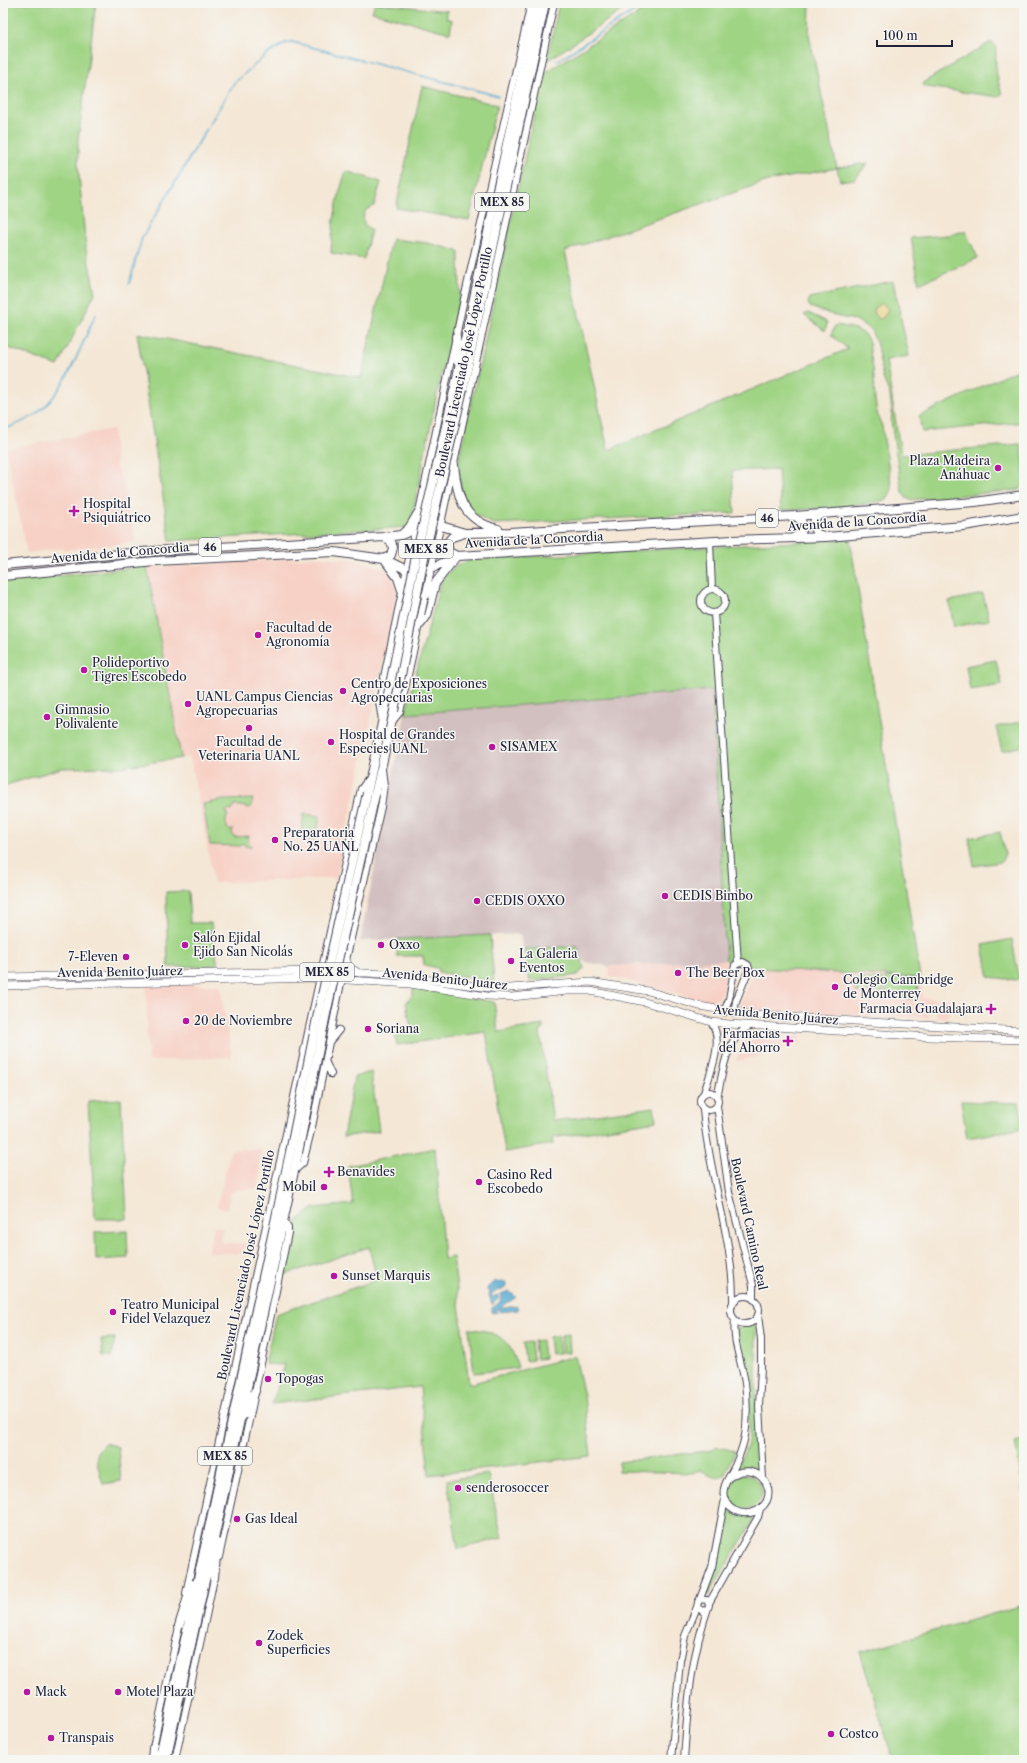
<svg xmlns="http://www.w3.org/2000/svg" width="1027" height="1763" font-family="'Libre Caslon Text',serif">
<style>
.built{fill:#f7d1c6}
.industrial{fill:#d2bfbf}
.green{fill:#a0d485;stroke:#617b60}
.sand{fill:#eeda9e;stroke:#887e6c}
.water{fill:#56abd2;stroke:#3c6686}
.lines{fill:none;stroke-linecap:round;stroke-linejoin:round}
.stream{stroke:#56abd2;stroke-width:1.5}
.tertiary-casing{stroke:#424052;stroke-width:8}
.secondary-casing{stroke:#424052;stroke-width:8}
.primary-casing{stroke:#424052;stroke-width:10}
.trunk-casing{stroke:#424052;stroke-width:10}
.tertiary{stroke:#fff;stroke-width:6}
.secondary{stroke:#fff;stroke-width:7}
.primary{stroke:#fff;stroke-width:8}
.trunk{stroke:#fff;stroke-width:8}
.trunk-bridge-casing{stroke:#424052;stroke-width:10;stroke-linecap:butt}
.trunk-bridge{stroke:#fff;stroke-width:8}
.poi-dot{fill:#b5179e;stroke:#f6f6f2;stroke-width:1.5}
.labels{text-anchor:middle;stroke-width:3;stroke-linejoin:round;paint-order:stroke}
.shield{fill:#f6f6f2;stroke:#626272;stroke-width:1}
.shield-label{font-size:11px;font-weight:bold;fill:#22223b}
.street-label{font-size:12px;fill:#22223b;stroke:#f6f6f2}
.poi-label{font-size:12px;fill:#22223b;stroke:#f6f6f2;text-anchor:start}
</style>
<rect width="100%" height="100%" fill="#f6f6f2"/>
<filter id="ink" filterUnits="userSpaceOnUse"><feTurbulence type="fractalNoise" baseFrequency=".025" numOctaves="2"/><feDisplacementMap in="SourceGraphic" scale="8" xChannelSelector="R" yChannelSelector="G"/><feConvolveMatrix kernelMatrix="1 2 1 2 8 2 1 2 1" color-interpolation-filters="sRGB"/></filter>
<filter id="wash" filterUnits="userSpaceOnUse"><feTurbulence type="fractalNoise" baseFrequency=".012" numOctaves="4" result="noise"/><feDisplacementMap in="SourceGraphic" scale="16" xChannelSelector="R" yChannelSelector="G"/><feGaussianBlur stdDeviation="0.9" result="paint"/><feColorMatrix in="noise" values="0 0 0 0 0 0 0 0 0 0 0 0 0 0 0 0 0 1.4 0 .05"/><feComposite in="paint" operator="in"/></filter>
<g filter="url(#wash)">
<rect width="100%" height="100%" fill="#f4e7d5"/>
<path class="built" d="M113 429 116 467 122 480 136 542 66 550 61 548 27 553 6 449Z
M321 557 350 559 379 567 388 571 398 587 368 733 337 878 214 883 190 757 120 767 62 768 3 786V583L158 567Z
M726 960 727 973 722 992 718 1000 711 1002 609 976 608 966Z
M756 968 920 978 923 998 936 999V1005L929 1006V1018H926L738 1010Z
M146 985H220L232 1057 148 1061Z
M937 999 951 1000 949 1018 936 1017Z
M798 1035 802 1042 736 1062 742 1041 755 1037 783 1041Z
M261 1149 259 1188 236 1190 230 1194 227 1210 217 1207 231 1150Z
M214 1226 223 1228 220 1240 223 1243H246L245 1253H208Z
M1020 1606H1024V1651Z"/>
<path class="industrial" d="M712 690 726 960 608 966 584 962 577 946 523 949 520 934 360 941 405 714Z"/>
<path class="green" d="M3 3H96L78 140V165L86 249 95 293 58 366 3 346Z
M375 3 448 11 446 18 452 20 450 33 372 12Z
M559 3H633L547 61Z
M655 3H810L809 35 837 168 868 163 855 179 840 181 837 168 768 181 565 251 608 450 848 349 831 335 835 326 837 325C851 328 863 328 869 342 870 354 873 365 874 377 875 395 874 410 882 426L892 489 887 500 838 508 781 510 778 469 732 471 735 513 494 524C462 512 461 495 458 464L543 74Z
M991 42 996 46C995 64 996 77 1002 94L999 97 926 87 923 85 924 82Z
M422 86 497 105 469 220 396 208Z
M346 171 381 182 374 206C365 209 362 214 364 224L371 230 364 259 331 253C332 224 337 198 346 171Z
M965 231 978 258 919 284 911 238 948 235Z
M392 239 427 243 459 251 460 295 437 394 410 527 170 541 137 333 361 378Z
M893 281 909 356 886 360 901 455 1020 444 1024 461V484L1019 490 909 500 902 492 891 421 892 413 890 395 883 378 877 345 871 330 856 320 839 317 810 307 808 303 810 298Z
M808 313 825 321 827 324 825 331 804 315Z
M1017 370 1024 390V422L922 432 919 416Z
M850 539 920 978 756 968 726 960 712 690 405 714 441 581C451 568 456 565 471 560Z
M147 566 181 758 120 767 62 768 3 786V582Z
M983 594 989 620 954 627 949 601Z
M996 660 1002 685 970 690 966 666Z
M1024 721V746L1002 751 996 727Z
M253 799 250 808 235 805 232 811 227 810 226 812 228 813C226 819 224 826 230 831L233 829 232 833 234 837 249 836 248 841 251 846H245L243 843 240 846 210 845 203 804 224 800Z
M304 814 320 816 315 841 300 838Z
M1000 832 1005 854 1001 862 974 866 969 838Z
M188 891 190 923H211L218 966 168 967 166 892Z
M490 935 494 982 438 972V968L424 965 423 956H397L398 939Z
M1012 939 1019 978 1016 980 989 977 983 945Z
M577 946 584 968 578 975 530 981 524 949Z
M886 977 918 979 917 999 885 997Z
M857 979H883V993L856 992Z
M413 988 494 1002 498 1032 543 1025 544 1029 540 1031 553 1121 654 1107 656 1121 552 1138 553 1144 505 1152 486 1032 397 1045 395 1035 412 1032 406 1003 413 994Z
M371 1072 379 1131 343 1137 354 1077Z
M121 1099 127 1219H95L88 1101Z
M961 1101 1019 1103 1024 1128 967 1138Z
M435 1148 444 1259 453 1257 469 1384 575 1356 584 1396 591 1456 429 1475 420 1387 272 1404 285 1365 265 1364 276 1314 377 1280 369 1247 284 1275 298 1220 314 1208 353 1204 348 1166Z
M127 1231 128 1258 96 1260 95 1232Z
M756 1323V1412L760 1469 758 1470 748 1466 740 1468 738 1465 747 1447 749 1437V1399L748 1380 736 1328Z
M469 1329C497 1330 511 1340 518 1368L474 1373Z
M569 1334 570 1352 562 1353 561 1335Z
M558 1335 560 1353 551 1354 549 1337Z
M115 1338 112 1356H103L101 1339Z
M542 1340 544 1358 536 1359 534 1341Z
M531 1342 533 1360 525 1361 523 1343Z
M1024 1440V1494L1015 1442Z
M105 1443 118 1447 121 1481 103 1484 97 1463V1452Z
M717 1447 735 1451 725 1474C712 1481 710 1474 700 1470L692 1473 619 1471V1462L713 1450Z
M488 1474 502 1538 458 1549 447 1480Z
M728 1492a17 17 0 1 1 34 0a17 17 0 1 1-34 0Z
M727 1509 737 1516H753V1522L708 1595H706L705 1593 716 1564 725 1512Z
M1020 1606 1024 1651V1760H893L860 1652Z"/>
<path class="sand" d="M882 303 888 309 883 318 879 319 874 314V308Z"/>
<path class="water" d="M496 1281 497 1283 504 1281 507 1287 491 1294 492 1297 498 1295V1299L492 1305 487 1288Z
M509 1291 516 1297C511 1302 505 1302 501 1307L503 1308 517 1306 518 1310 500 1312 499 1308 497 1309V1312L492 1313V1308L500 1302 501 1294Z"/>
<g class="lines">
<path class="stream" d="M557 61 646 3
M129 284 142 238 234 83 266 55 286 43 292 42 498 96
M3 430C14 425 27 421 36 414 65 394 81 345 96 314"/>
</g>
</g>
<g filter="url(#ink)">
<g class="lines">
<g class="tertiary-casing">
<path id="tertiary" d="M710 542 712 589
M701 601a12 12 0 1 1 24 0a12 12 0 1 1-24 0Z
M714 613 738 963
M421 625 428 616 436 584
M382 720 379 702 385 672 464 299 531 3
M392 722 400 712 554 3
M724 1012 729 999 735 965 743 962 748 965 749 969 736 1001 734 1013
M331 1040 339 1030
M326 1063 331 1074
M700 1101a9 9 0 1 1 18 0a9 9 0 1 1-18 0Z
M704 1093C710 1073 725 1041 711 1022
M717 1098C723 1073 725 1037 750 1026
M717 1106 729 1192 753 1285V1299
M703 1109C708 1174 734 1239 733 1303
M294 1171 303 1163 312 1127 343 973 381 807 384 785 382 769
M731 1310a14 14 0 1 1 28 0a14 14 0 1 1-28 0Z
M758 1315 761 1339V1368L759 1406 763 1479
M730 1477C755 1458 782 1490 761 1508 748 1518 728 1513 724 1497 721 1485 732 1474 736 1463 741 1452 745 1441 746 1428 747 1414 747 1397 745 1383 742 1363 732 1341 735 1320
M219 1557 252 1407 288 1233V1228L283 1220
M186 1593 361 789 370 777
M700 1599 712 1567 725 1499
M709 1603 758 1517 760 1509
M152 1752 180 1622
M175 1760 215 1574
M671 1760 680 1661 685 1636 697 1607
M684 1760C688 1703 690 1659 709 1605L707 1600 700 1599 698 1602 697 1607 702 1611 706 1610"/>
</g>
<g class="secondary-casing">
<path id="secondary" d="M346 959 349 967 359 973
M3 977 322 971 387 974 497 989 590 982 648 991 699 1006 754 1015 1024 1031
M3 986 316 978 410 984 487 996 512 997 567 991H590L645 1002 711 1022 729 1024 929 1037 1024 1040"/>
</g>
<g class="primary-casing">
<path id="primary" d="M454 465C458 499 462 520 498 529
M822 514 816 517 813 526 817 534 824 536
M403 533 409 528 420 510
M384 537 391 541 393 548 391 555 384 559 398 578 402 590
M793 538 800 534 803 528 801 520 795 516
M457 556 449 552 447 543 452 537 465 533
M3 565 153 551 384 537 401 535 431 523 465 533 509 532 795 516 975 502 1024 495
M3 576 155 561 334 552 384 559 407 570 418 571 432 568 457 556 733 540 826 537 964 526 1024 516
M426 595 455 558"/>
</g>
<g class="trunk-casing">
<path id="trunk" d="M456 337 458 362
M455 387 537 3
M463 389 545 3
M367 793 385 709
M375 795 394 711
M245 1414 255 1391
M214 1578 217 1543
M179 1626 192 1584
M152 1760 153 1748
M159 1760 290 1152
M166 1760 298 1153"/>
</g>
<use href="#tertiary" class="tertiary"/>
<use href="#secondary" class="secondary"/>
<use href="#primary" class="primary"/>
<use href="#trunk" class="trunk"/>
<g class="trunk-bridge-casing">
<path id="trunk-bridge" d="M385 709 417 551 455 387
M394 711 425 553 463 389
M290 1152 318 1013 367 793
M298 1153 326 1014 375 795"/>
</g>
<use href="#trunk-bridge" class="trunk-bridge"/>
</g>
</g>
<g class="poi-dot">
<circle cx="998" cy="468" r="4"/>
<path d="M72 505h4v4h4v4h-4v4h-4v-4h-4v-4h4z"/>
<circle cx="258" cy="635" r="4"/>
<circle cx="84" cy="670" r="4"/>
<circle cx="343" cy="691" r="4"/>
<circle cx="188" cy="704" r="4"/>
<circle cx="47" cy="717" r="4"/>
<circle cx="249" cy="728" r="4"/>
<circle cx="331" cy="742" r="4"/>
<circle cx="492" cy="747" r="4"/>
<circle cx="275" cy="840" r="4"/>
<circle cx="665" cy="896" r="4"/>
<circle cx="477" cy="901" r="4"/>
<circle cx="185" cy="945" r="4"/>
<circle cx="381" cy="945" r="4"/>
<circle cx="126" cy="957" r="4"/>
<circle cx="511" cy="961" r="4"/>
<circle cx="678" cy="973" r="4"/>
<circle cx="835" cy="987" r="4"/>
<path d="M989 1003h4v4h4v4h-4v4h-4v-4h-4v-4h4z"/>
<circle cx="186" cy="1021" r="4"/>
<circle cx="368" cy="1029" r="4"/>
<path d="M786 1035h4v4h4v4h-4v4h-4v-4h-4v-4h4z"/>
<path d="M327 1166h4v4h4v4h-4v4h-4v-4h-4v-4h4z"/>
<circle cx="479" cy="1182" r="4"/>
<circle cx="324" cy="1187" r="4"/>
<circle cx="334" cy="1276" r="4"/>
<circle cx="113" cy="1312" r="4"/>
<circle cx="268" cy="1379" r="4"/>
<circle cx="458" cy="1488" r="4"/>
<circle cx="237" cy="1519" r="4"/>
<circle cx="259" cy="1643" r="4"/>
<circle cx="27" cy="1692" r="4"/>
<circle cx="118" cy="1692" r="4"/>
<circle cx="831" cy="1734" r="4"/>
<circle cx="51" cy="1738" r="4"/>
</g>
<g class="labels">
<g class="shield">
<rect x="475" y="193" width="54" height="18" rx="3"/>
<rect x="756" y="509" width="22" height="18" rx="3"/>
<rect x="199" y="538" width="22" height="18" rx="3"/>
<rect x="399" y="540" width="54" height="18" rx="3"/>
<rect x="300" y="963" width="54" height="18" rx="3"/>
<rect x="198" y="1447" width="54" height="18" rx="3"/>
</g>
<g class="shield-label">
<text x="502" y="206">MEX 85</text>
<text x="767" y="522">46</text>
<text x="210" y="551">46</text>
<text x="426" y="553">MEX 85</text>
<text x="327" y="976">MEX 85</text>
<text x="225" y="1460">MEX 85</text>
</g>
<g class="street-label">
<text transform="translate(464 362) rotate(-78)" y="4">Boulevard Licenciado José López Portillo</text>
<text transform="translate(857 522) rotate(-4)" y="4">Avenida de la Concordia</text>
<text transform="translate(534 540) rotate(-3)" y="4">Avenida de la Concordia</text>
<text transform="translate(120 553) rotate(-5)" y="4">Avenida de la Concordia</text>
<text transform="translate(120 972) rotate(-1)" y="4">Avenida Benito Juárez</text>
<text transform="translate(445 979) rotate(6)" y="4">Avenida Benito Juárez</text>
<text transform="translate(776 1015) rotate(5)" y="4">Avenida Benito Juárez</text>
<text transform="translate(749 1224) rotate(78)" y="4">Boulevard Camino Real</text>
<text transform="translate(246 1265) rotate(-78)" y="4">Boulevard Licenciado José López Portillo</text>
</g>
<g class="poi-label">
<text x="990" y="465" text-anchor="end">Plaza Madeira<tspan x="990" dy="14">Anáhuac</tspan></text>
<text x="83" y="508">Hospital<tspan x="83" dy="14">Psiquiátrico</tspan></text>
<text x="266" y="632">Facultad de<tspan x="266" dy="14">Agronomía</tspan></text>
<text x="92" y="667">Polideportivo<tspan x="92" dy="14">Tigres Escobedo</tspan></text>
<text x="351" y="688">Centro de Exposiciones<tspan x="351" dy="14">Agropecuarias</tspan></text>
<text x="196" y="701">UANL Campus Ciencias<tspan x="196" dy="14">Agropecuarias</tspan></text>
<text x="55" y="714">Gimnasio<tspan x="55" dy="14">Polivalente</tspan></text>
<text x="339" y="739">Hospital de Grandes<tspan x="339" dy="14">Especies UANL</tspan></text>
<text x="249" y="746" text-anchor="middle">Facultad de<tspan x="249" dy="14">Veterinaria UANL</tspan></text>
<text x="500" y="751">SISAMEX</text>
<text x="283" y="837">Preparatoria<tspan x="283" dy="14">No. 25 UANL</tspan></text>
<text x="673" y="900">CEDIS Bimbo</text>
<text x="485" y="905">CEDIS OXXO</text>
<text x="193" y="942">Salón Ejidal<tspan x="193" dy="14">Ejido San Nicolás</tspan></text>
<text x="389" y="949">Oxxo</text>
<text x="519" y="958">La Galeria<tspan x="519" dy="14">Eventos</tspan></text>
<text x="118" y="961" text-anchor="end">7-Eleven</text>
<text x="686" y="977">The Beer Box</text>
<text x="843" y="984">Colegio Cambridge<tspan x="843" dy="14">de Monterrey</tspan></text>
<text x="983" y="1013" text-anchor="end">Farmacia Guadalajara</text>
<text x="194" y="1025">20 de Noviembre</text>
<text x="376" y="1033">Soriana</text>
<text x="780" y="1038" text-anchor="end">Farmacias<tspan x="780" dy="14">del Ahorro</tspan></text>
<text x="337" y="1176">Benavides</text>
<text x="487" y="1179">Casino Red<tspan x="487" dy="14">Escobedo</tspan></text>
<text x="316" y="1191" text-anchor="end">Mobil</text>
<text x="342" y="1280">Sunset Marquis</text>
<text x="121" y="1309">Teatro Municipal<tspan x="121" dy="14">Fidel Velazquez</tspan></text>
<text x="276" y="1383">Topogas</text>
<text x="466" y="1492">senderosoccer</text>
<text x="245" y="1523">Gas Ideal</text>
<text x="267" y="1640">Zodek<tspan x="267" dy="14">Superficies</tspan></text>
<text x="35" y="1696">Mack</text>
<text x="126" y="1696">Motel Plaza</text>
<text x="839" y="1738">Costco</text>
<text x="59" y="1742">Transpais</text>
</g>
</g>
<rect width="1027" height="1763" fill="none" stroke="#f6f6f2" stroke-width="16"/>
<path d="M877 40v6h75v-6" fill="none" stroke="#22223b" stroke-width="2"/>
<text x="883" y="40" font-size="12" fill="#22223b" stroke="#f6f6f2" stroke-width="3" paint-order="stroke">100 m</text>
</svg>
